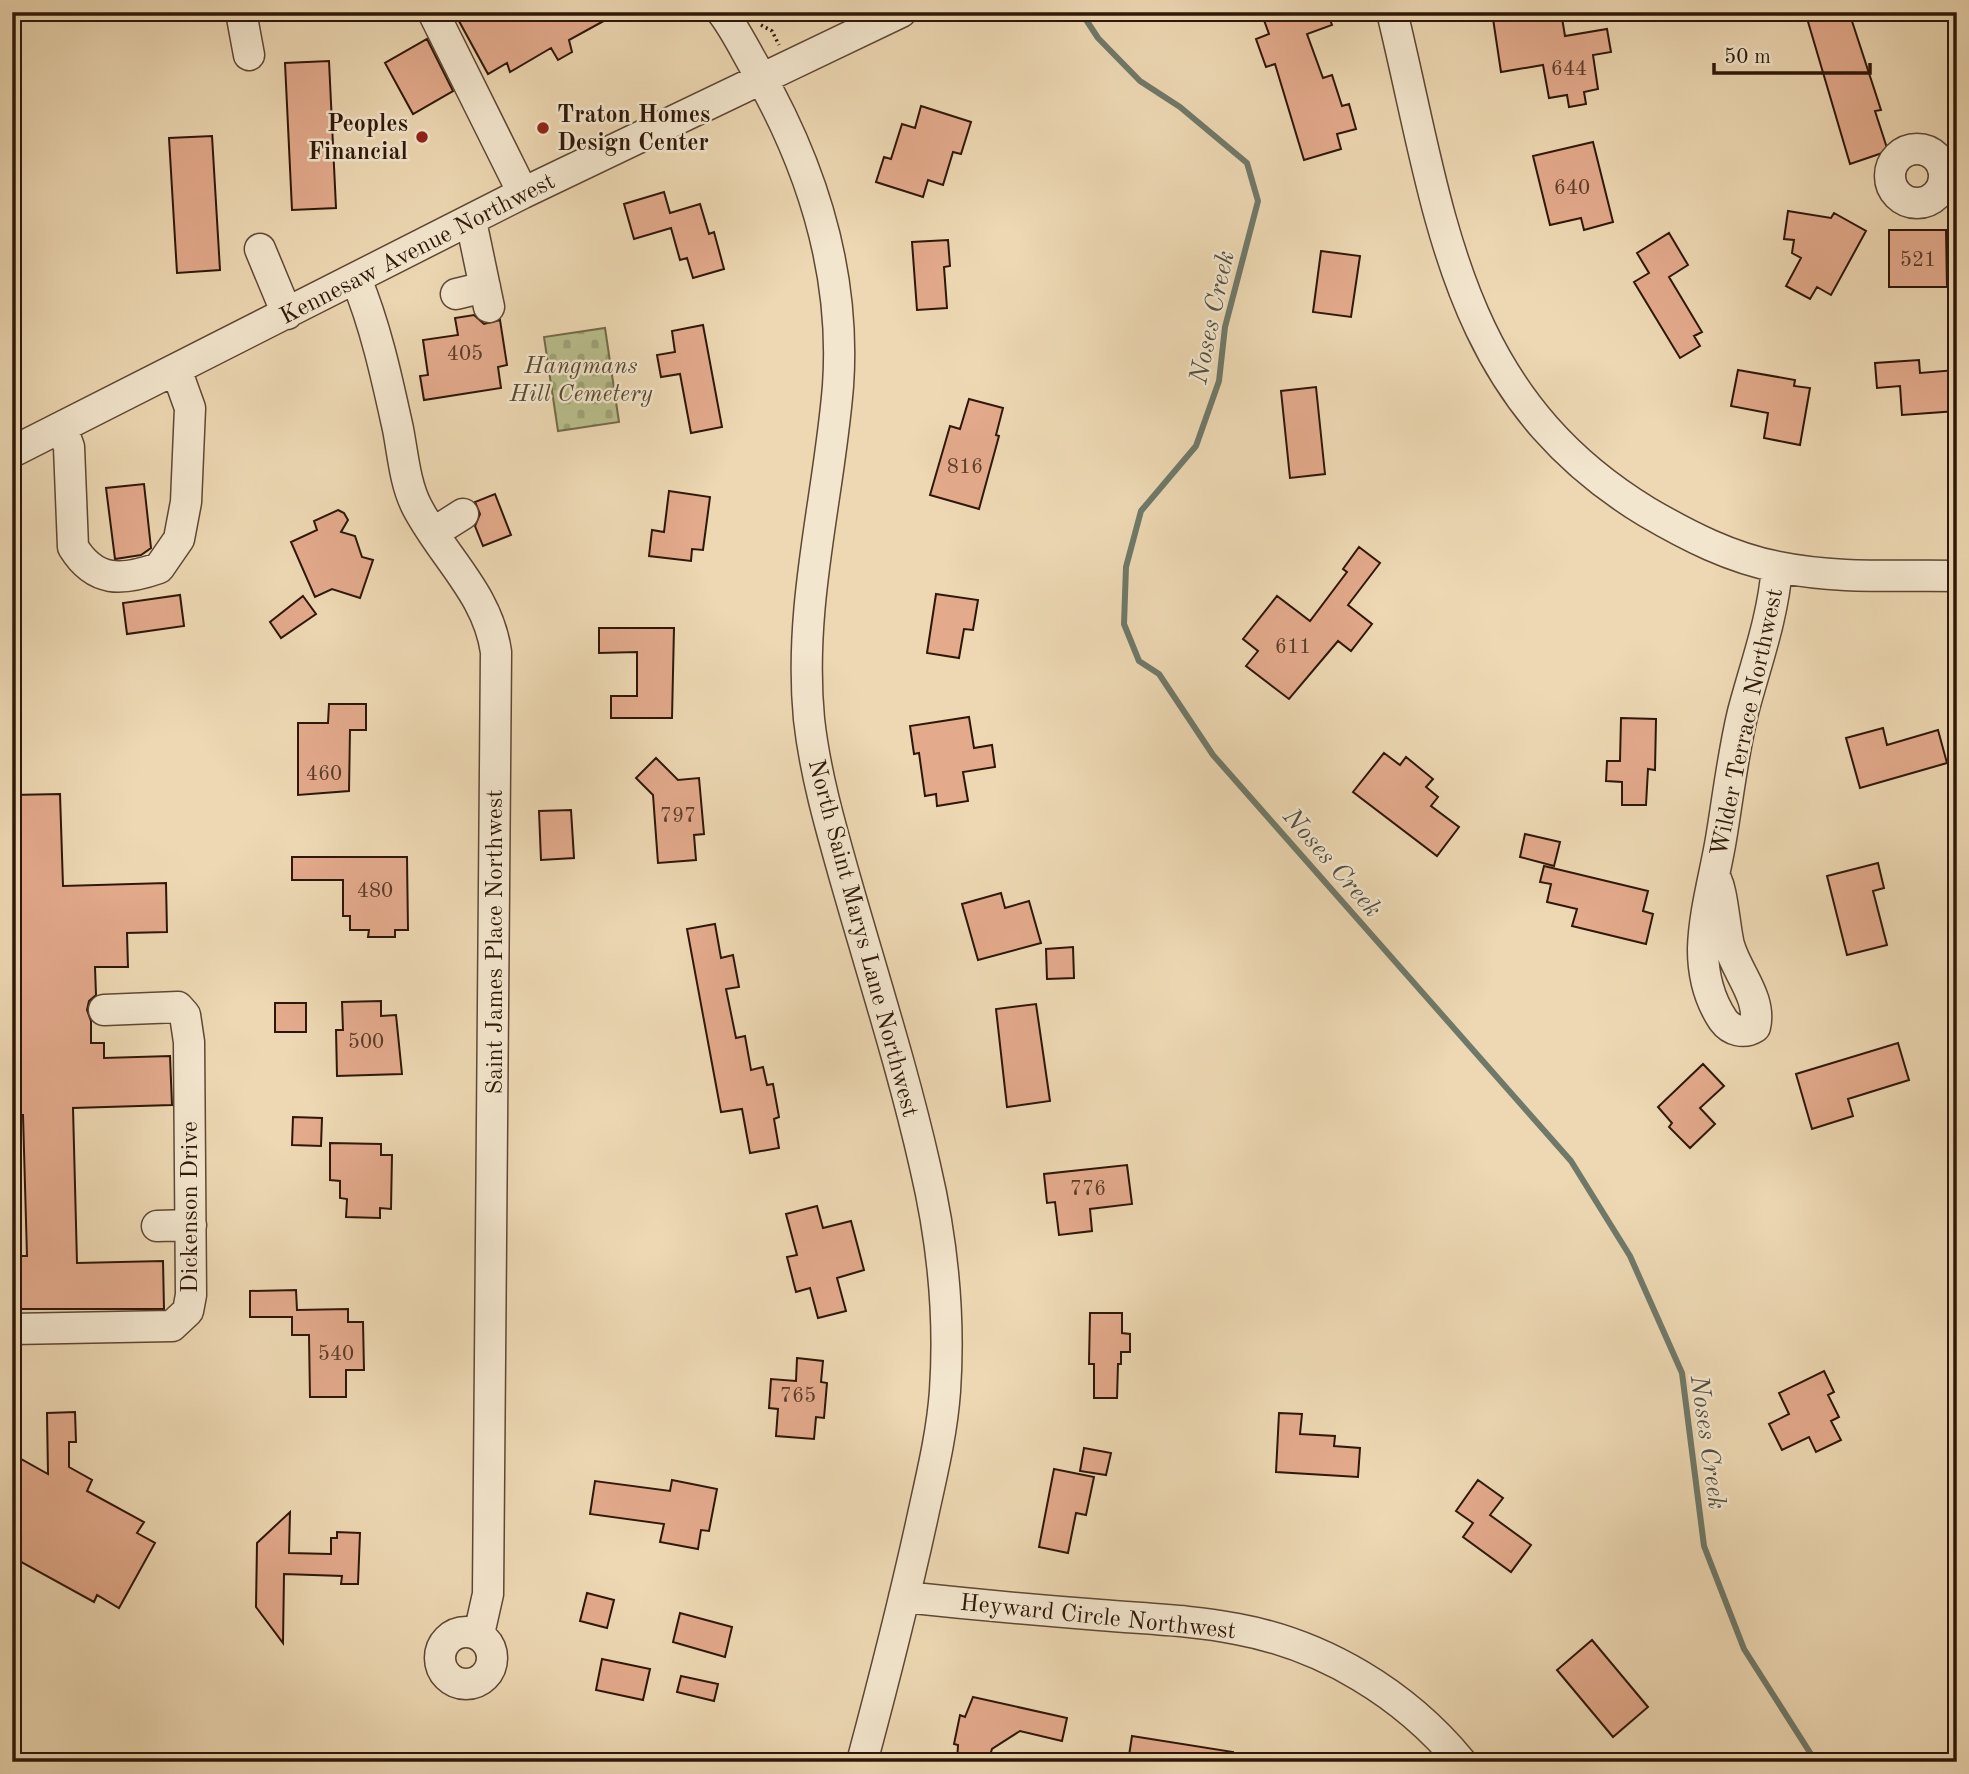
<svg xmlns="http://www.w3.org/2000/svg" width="1969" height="1774" font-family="'Old Standard TT',serif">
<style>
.cemetery{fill:url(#cemetery-stones);stroke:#746a4a;stroke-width:2}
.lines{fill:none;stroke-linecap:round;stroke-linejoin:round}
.stream{stroke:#6f7969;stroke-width:6}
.building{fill:#e3aa8c;stroke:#2e1709;stroke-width:2}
.minor-casing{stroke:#5e4734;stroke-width:33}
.path{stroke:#2e1709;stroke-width:3.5;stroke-dasharray:2 3.5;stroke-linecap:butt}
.minor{stroke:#f3e6ce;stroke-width:30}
.poi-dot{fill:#8f2418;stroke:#f3e6ce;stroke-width:2.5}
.labels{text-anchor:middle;stroke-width:5;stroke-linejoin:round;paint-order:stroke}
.number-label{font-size:21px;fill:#5b3c2a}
.poi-label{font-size:24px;font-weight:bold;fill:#2e1709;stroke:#f3e6ce;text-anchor:start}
.street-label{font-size:24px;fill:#2e1709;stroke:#f3e6ce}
.park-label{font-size:24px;font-style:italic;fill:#584930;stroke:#f3e6ce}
.water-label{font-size:26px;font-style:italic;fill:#545041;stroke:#f3e6ce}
</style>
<defs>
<pattern id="cemetery-stones" width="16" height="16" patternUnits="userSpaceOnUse" patternTransform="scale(1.75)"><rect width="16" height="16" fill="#b9be8c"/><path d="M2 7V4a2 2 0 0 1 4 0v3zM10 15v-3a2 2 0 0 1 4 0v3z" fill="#9fa377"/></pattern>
</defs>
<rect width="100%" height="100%" fill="#edd8b3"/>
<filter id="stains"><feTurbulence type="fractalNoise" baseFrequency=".00286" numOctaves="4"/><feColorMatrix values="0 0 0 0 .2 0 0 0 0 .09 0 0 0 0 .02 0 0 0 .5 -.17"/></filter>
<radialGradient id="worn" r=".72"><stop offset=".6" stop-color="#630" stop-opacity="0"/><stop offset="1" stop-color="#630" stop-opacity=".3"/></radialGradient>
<path class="cemetery" d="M605 328 619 422 558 431 544 337Z"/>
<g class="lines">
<path class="stream" d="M1081 12 1098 38 1140 81 1180 107 1247 163 1258 201 1225 327 1219 381 1196 446 1141 511 1126 567 1124 624 1139 661 1159 674 1213 755 1571 1161 1630 1256 1682 1373 1704 1546 1744 1649 1816 1762"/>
</g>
<path class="building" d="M454 12H620L569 40 572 52 558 60 551 48 510 72 507 63 488 74Z
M1261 12H1327L1332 25 1307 34 1323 78 1332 75 1342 106 1349 104 1356 129 1337 134 1341 149 1304 160 1275 64 1266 67 1256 39 1269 34Z
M1492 12H1561L1565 36 1607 29 1611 52 1593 55 1598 89 1584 92 1586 104 1569 107 1567 95 1549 98 1543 65 1501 72Z
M1815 12H1849L1881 110 1875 111 1888 151 1850 164 1806 15Z
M427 39 453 91 413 114 385 63Z
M329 61 336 208 292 210 285 63Z
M921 106 971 122 961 154 953 152 943 185 928 180 923 197 876 182 884 157 891 159 902 124 915 128Z
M212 136 220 270 177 273 169 138Z
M1593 142 1613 222 1584 230 1581 218 1550 225 1533 156Z
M664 192 670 213 700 204 709 234 714 232 724 269 693 278 687 258 680 260 671 228 634 239 624 204Z
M1788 211 1831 218 1834 213 1866 231 1831 295 1817 287 1810 299 1786 286 1801 258 1792 253 1794 240 1784 239Z
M1889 230H1946L1947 287H1889Z
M1669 233 1688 265 1669 277 1702 332 1694 336 1700 346 1680 358 1634 282 1649 273 1637 253Z
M948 240 950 266 944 267 947 308 917 310 912 242Z
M1321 251 1360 256 1351 317 1313 312Z
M474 315 484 324 500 320 507 365 498 367 501 388 424 400 420 376 428 375 423 340 458 335 455 318Z
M703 325 722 427 691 433 680 374 661 377 657 355 675 352 672 331Z
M1919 360 1920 373 1956 370 1957 411 1902 415 1900 386 1877 388 1875 363Z
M1738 370 1795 380 1794 386 1810 388 1800 445 1764 438 1768 413 1731 406Z
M1316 387 1325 474 1290 478 1281 391Z
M969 399 1003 408 996 435 999 436 979 509 930 495 950 426 960 429Z
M144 484 151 548 141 555 115 559 106 488Z
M669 491 710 497 703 550 692 549 691 561 649 556 652 530 664 532Z
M495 494 511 535 483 546 475 526 480 514 475 502Z
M338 510 344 513 348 520 341 532 355 536 362 557 373 560 360 598 332 589 315 597 291 542 317 530 314 521Z
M1359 547 1380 563 1348 605 1372 624 1351 651 1338 641 1289 699 1246 666 1258 651 1243 639 1277 596 1310 621 1347 572 1343 569Z
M936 594 978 600 973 630 964 629 959 658 927 653Z
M180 595 184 626 127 634 123 603Z
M303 596 316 614 281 638 270 622Z
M599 628H674L672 718H611V696H637V652L599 653Z
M329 704H366V730H350L349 791 298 795V723H328Z
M969 717 974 748 992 745 995 767 963 772 968 801 937 806 936 794 925 796 919 753 914 754 910 726Z
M1621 718 1656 719 1655 770 1648 769 1646 805H1622V782L1606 781 1607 761H1620Z
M1883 728 1887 745 1938 730 1947 763 1860 788 1846 738Z
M1384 753 1400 765 1406 757 1433 779 1426 787 1438 797 1431 806 1459 827 1437 856 1353 792Z
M656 758 678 780 699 778 704 834 694 835 696 860 658 863 653 795 636 778Z
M60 794 63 886 166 883 167 932 127 933 128 967H95L96 995 89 1001 87 1010 91 1021V1043H104V1058L170 1056 172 1105 73 1108 77 1263 163 1261 164 1309H12V1256H27L23 1115H12V795Z
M571 810 574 858 541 860 539 811Z
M1525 834 1560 842 1554 866 1520 857Z
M292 857H407L408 930H395V937H368L369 930H350V916H343V880H292Z
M1878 863 1884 888 1873 891 1887 945 1847 955 1827 876Z
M1544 866 1648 891 1643 911 1653 914 1646 944 1572 926 1577 909 1547 902 1551 884 1540 882Z
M1001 893 1005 908 1029 901 1041 943 978 960 962 904Z
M715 924 721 958 733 955 739 987 726 989 736 1038 745 1036 751 1070 763 1067 767 1085 773 1084 779 1117 774 1119 779 1148 750 1153 742 1109 721 1112 687 929Z
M1073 947 1074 978 1047 979 1046 949Z
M381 1001V1016L396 1015 402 1074 337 1076 336 1030H343L342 1002Z
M275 1003H306V1032H275Z
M1036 1004 1050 1101 1007 1107 996 1009Z
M1898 1043 1909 1080 1848 1099 1853 1116 1812 1129 1796 1074Z
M1703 1064 1724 1086 1700 1108 1715 1124 1690 1148 1669 1127 1672 1123 1658 1107Z
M293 1117 322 1118 321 1146 292 1145Z
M330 1143 381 1144V1155H392L391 1209 380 1208V1218L346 1217 347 1199 340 1198V1181L330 1180Z
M1127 1165 1132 1204 1090 1209 1092 1231 1059 1235 1055 1202 1047 1203 1044 1174Z
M817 1206 823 1228 851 1221 864 1270 837 1278 846 1311 818 1318 810 1288 796 1292 787 1257 797 1255 786 1214Z
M296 1290 297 1310 348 1309V1322H363L364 1370H346V1397H310L309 1335H292V1317H250V1291Z
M1090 1313H1122V1333L1130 1334V1352H1121V1364H1118L1117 1398H1094V1364H1089Z
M797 1358 823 1361 821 1382 827 1383 824 1418 816 1417 814 1439 776 1436 778 1409 769 1408 771 1379 796 1381Z
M1824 1371 1834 1392 1828 1395 1839 1417 1831 1421 1841 1440 1816 1452 1809 1437 1782 1450 1769 1424 1789 1414 1779 1393Z
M75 1412 76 1442H69V1467L92 1480 87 1491 144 1522 137 1533 155 1543 119 1608 97 1595 94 1602 12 1557V1454L48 1474 47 1413Z
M1279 1413 1302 1414 1300 1434 1335 1436 1334 1446 1360 1448 1358 1477 1276 1472Z
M1084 1448 1111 1453 1106 1475 1080 1471Z
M1054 1469 1094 1477 1086 1515 1076 1513 1068 1553 1039 1547Z
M672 1480 717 1489 709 1531 701 1530 698 1549 660 1542 664 1524 590 1514 595 1481 670 1491Z
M1478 1480 1503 1498 1490 1515 1531 1545 1511 1572 1463 1537 1473 1523 1456 1511Z
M290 1512 289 1553 331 1554V1538H337V1532L360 1533 358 1584H341L342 1576 284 1574 283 1643 256 1607 257 1543Z
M587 1593 614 1600 607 1628 580 1621Z
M680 1613 732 1627 725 1657 673 1642Z
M1592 1640 1648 1707 1613 1737 1557 1670Z
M602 1659 650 1669 643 1700 596 1690Z
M681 1676 718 1684 714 1701 677 1692Z
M973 1697 1067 1718 1062 1741 1020 1731 992 1749 988 1762H957L958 1745 954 1744 960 1715 965 1717Z
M1132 1736 1233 1752 1232 1762H1128Z"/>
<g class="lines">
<g class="minor-casing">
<path id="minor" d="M241 12 249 55
M433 12 523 193
M722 12C735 29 744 48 755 67 811 164 846 272 838 386 829 498 798 605 809 719 815 773 830 825 845 878 872 973 903 1069 925 1166 942 1238 950 1317 945 1391 942 1433 932 1474 923 1515 905 1598 884 1680 862 1762
M1392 12C1441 213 1453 394 1647 512 1688 536 1731 558 1778 567 1836 579 1897 575 1957 576
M1890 176a27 27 0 1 1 54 0a27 27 0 1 1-54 0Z
M471 221 489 307
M260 249 287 314
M356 279C376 327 387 379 398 429 403 455 405 484 417 507 443 557 488 594 496 652L488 1594 479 1634
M456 294 485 287
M62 428 69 447 73 547C95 583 122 581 159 568L179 539 186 502 190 408 176 369
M12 452 523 193 901 12
M433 533 463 514
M1714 876C1722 883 1725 931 1729 945 1737 973 1762 998 1755 1027 1744 1034 1731 1031 1723 1020 1709 999 1703 975 1703 949 1704 912 1715 875 1721 839 1728 797 1733 753 1743 712 1756 663 1773 618 1777 567
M157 1226 191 1225
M12 1329 172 1326 188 1311 191 1295 189 1042 185 1015 178 1007 104 1010
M904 1597C969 1604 1035 1610 1100 1615 1146 1619 1192 1620 1237 1629 1324 1645 1405 1694 1461 1762
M440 1658a26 26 0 1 1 52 0a26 26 0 1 1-52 0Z"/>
</g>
<path class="path" d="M761 25 772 31 779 45"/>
<use href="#minor" class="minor"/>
</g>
<g class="poi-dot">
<circle cx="543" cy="128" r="7"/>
<circle cx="422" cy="137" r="7"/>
</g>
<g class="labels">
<g class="number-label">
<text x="1569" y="75">644</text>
<text x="1572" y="194">640</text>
<text x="1918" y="266">521</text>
<text x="465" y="360">405</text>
<text x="965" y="473">816</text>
<text x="1293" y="653">611</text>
<text x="324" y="780">460</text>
<text x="678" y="822">797</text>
<text x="375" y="897">480</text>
<text x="366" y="1048">500</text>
<text x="1088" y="1195">776</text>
<text x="336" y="1360">540</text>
<text x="798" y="1402">765</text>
</g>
<g class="poi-label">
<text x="557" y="122">Traton Homes<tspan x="557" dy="28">Design Center</tspan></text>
<text x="408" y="131" text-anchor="end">Peoples<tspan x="408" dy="28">Financial</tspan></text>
</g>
<g class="street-label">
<text transform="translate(417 248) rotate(-27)" y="8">Kennesaw Avenue Northwest</text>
<text transform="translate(1746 722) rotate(-78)" y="8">Wilder Terrace Northwest</text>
<text transform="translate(864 938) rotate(75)" y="8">North Saint Marys Lane Northwest</text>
<text transform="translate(494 942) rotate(-90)" y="8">Saint James Place Northwest</text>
<text transform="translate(189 1207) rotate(-90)" y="8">Dickenson Drive</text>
<text transform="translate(1098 1616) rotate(6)" y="8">Heyward Circle Northwest</text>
</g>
<g class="park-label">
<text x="581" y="373">Hangmans<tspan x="581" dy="28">Hill Cemetery</tspan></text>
</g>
<g class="water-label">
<text transform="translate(1211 317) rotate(-78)" y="9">Noses Creek</text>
<text transform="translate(1333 862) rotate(49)" y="9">Noses Creek</text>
<text transform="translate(1709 1442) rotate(82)" y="9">Noses Creek</text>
</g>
</g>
<rect width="1969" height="1774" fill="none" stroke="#edd8b3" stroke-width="42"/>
<rect x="14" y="14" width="1941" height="1746" fill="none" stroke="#2e1709" stroke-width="3.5"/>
<rect x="21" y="21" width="1927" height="1732" fill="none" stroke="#2e1709" stroke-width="2"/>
<path d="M1714 63v10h156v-10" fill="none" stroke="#2e1709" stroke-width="3.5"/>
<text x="1724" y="63" font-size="21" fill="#2e1709" stroke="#f3e6ce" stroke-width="5" paint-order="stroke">50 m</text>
<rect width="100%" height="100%" filter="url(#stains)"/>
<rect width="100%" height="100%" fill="url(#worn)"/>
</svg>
